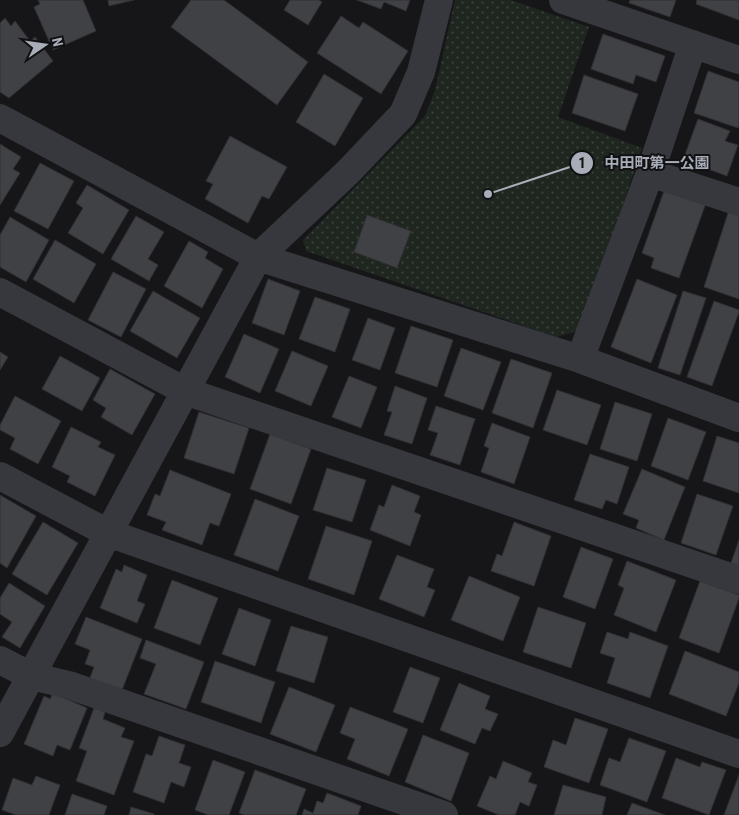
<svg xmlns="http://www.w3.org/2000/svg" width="739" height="815" font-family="'Roboto Condensed','Noto Sans JP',sans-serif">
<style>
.park{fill:url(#park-dots)}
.building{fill:#404145;stroke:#303034}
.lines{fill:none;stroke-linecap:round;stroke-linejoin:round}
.minor{stroke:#37383d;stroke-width:28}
.leader{fill:none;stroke:#a8adb8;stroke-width:2}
.callout-dot{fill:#a8adb8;stroke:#111113;stroke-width:2}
.mark-label{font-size:15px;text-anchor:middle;font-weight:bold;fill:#111}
.callout-label{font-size:15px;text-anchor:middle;font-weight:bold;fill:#a8adb8;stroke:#111113;stroke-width:4;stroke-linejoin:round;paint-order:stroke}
</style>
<defs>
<pattern id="park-dots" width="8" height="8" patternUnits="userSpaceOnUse" patternTransform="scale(1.25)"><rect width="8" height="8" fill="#1e261f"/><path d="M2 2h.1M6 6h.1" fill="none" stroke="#3c433d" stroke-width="1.8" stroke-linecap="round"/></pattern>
</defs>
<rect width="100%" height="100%" fill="#161618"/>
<path class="park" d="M455 0H511L589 27 558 117 642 148 581 330 556 337 306 251 303 240 425 116 435 90Z"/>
<path class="building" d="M38 0H83L96 31 53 50 34 7 40 4Z
M108 0H134L109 6Z
M191 0H224L308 62 277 105 171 27Z
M290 0H319L322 2 308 25 284 10Z
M357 0H410L406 11 384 2 381 9Z
M630 0H676L670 17 629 3Z
M697 0H739V20L696 4Z
M341 16 359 28 363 22 408 51 381 94 317 53Z
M5 18 11 26 15 21 30 41 35 37 53 61 9 98 0 92V23Z
M603 34 665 56 656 82 636 75 633 84 591 69Z
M708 71 739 82V124L738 128 694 113Z
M324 74 363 98 335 146 296 122Z
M584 75 638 94 625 131 572 113Z
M698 119 730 131 725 141 738 145 727 176 683 160Z
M230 136 287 167 269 199 262 196 248 223 205 199 213 184 206 181Z
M0 144 21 157 13 169 20 173 0 205Z
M40 163 74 181 48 229 14 211Z
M87 185 129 210 103 254 68 233 83 208 76 203Z
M665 188 706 203 679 278 651 268 654 258 642 253Z
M729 210 739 214V299L704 287Z
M367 215 411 231 397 268 354 252Z
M136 216 164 232 148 259 158 265 149 281 111 259Z
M10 217 49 240 26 282 0 267V235Z
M55 240 96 264 74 303 33 279Z
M189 241 208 252 205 258 223 269 202 308 164 286Z
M113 272 146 289 121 337 88 320Z
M268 279 300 291 284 335 252 323Z
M637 279 677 295 651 363 611 347Z
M153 291 200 318 177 358 130 331Z
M683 291 706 298 680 375 658 368Z
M315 297 350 309 335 352 299 339Z
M714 301 739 310V312L712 386 687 377Z
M368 318 395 328 380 370 352 360Z
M411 326 453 340 437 387 395 373Z
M244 334 279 349 260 393 225 377Z
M461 348 501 362 483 410 444 396Z
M292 351 328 366 311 406 275 391Z
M0 352 8 357 0 370Z
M60 356 100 378 82 411 42 389Z
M511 359 552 373 533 428 492 413Z
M110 369 155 394 132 435 101 417 106 408 93 400Z
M349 376 377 387 361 428 332 417Z
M395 386 427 398 412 444 384 435 392 412 387 411Z
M557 390 601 405 587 445 543 430Z
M15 396 61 421 38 464 10 449 15 438 0 430V425Z
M615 402 652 414 637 461 600 449Z
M436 406 475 419 460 465 430 455 438 433 428 430Z
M199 412 249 428 234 474 184 458Z
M668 418 706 432 688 480 651 466Z
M492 423 530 437 514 484 481 472 489 448 484 446Z
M71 427 101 442 98 447 115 455 95 496 67 482 70 476 52 467Z
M270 434 311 449 291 504 250 489Z
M717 436 739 443V493L703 481Z
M590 454 629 467 617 504 606 500 602 509 574 500Z
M327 468 366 480 352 522 313 510Z
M642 469 685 487 664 540 636 528 639 520 623 514Z
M170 470 231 494 219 526 210 523 202 545 162 530 166 522 147 515 155 494 160 496Z
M392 485 420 496 414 512 421 515 410 546 370 530 379 505 384 507Z
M697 494 733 506 716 555 681 543Z
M0 495 36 516 7 568 0 563Z
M255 499 299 516 278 571 234 555Z
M43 522 78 543 47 595 12 574Z
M514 522 551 536 534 586 491 571 497 554 502 556Z
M326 526 372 541 354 595 308 579Z
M739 540V566L731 563Z
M581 547 613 559 595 609 563 597Z
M397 555 434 569 427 587 435 590 424 617 379 599Z
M627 561 676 580 656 632 614 615 624 588 618 585Z
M124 565 147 575 137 601 145 604 137 623 100 608 116 569 122 572Z
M469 576 520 597 503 641 451 620Z
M172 580 218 598 200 645 154 628Z
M700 581 739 595V598L719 653 679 638Z
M9 583 45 606 20 648 2 637 12 622 0 614V598Z
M538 607 586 623 571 668 523 652Z
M239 608 271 620 255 666 222 654Z
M86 617 142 639 122 690 90 678 94 667 85 664 90 650 75 644Z
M291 626 328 637 314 683 276 671Z
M607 632 628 639 630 632 668 646 650 698 607 683 615 658 600 653Z
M146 640 204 662 186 709 144 694 156 664 140 658Z
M685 651 739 672V683L726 716 669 694Z
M215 661 275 682 261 723 201 702Z
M410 667 440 678 423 723 393 712Z
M459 683 490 696 485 709 498 714 490 731 482 728 475 744 440 730Z
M289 687 335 705 316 752 270 734Z
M53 693 87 708 70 750 57 745 53 756 24 744 44 696 50 699Z
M350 707 408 729 389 776 347 759 355 739 340 733Z
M94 708 105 712 103 719 125 728 121 737 134 741 114 795 76 781 87 751 79 748Z
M575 718 608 729 589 783 544 767 553 740 566 745Z
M423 735 469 753 451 801 405 782Z
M159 736 185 745 179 763 191 767 184 787 171 782 164 803 133 792 146 754 152 756Z
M629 738 666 751 647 802 600 785 609 758 620 762Z
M676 758 700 767 702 762 726 770 709 815 662 798Z
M213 760 245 772 229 815H208L195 810Z
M503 761 532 773 528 782 537 785 529 806 520 802 515 815H499L477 806 490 776 496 779Z
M255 770 306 789 296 815H244L239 813Z
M739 775V815H724Z
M36 776 60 785 49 815H16L2 810 13 778 32 785Z
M563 785 606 797 602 815H554Z
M327 793 361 806 358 815H302L304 809 313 813 317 801 323 803Z
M72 794 107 806 104 815H65Z
M632 803 665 815H627Z
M131 807 154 814V815H129Z"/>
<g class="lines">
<path class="minor" d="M563 0 739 60
M0 118 258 257 580 359 739 418
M650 173 739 202
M0 292 185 391 739 580
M580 359 650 173 693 44
M0 476 108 533 739 754
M0 660 31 676 69 685 444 815
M0 733 258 257 348 172 403 114 421 72 439 0"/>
</g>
<path class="leader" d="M488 194L582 163"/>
<g class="callout-dot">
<circle cx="488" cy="194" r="5"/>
<circle cx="582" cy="163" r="12"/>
</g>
<g class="mark-label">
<text x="582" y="168">1</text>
</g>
<g class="callout-label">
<text x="657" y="168">中田町第一公園</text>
</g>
<g transform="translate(45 45) rotate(77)" stroke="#111113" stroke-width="4" paint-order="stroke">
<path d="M0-4L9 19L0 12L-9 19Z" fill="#a8adb8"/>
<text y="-8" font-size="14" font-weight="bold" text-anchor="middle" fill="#a8adb8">N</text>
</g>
</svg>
